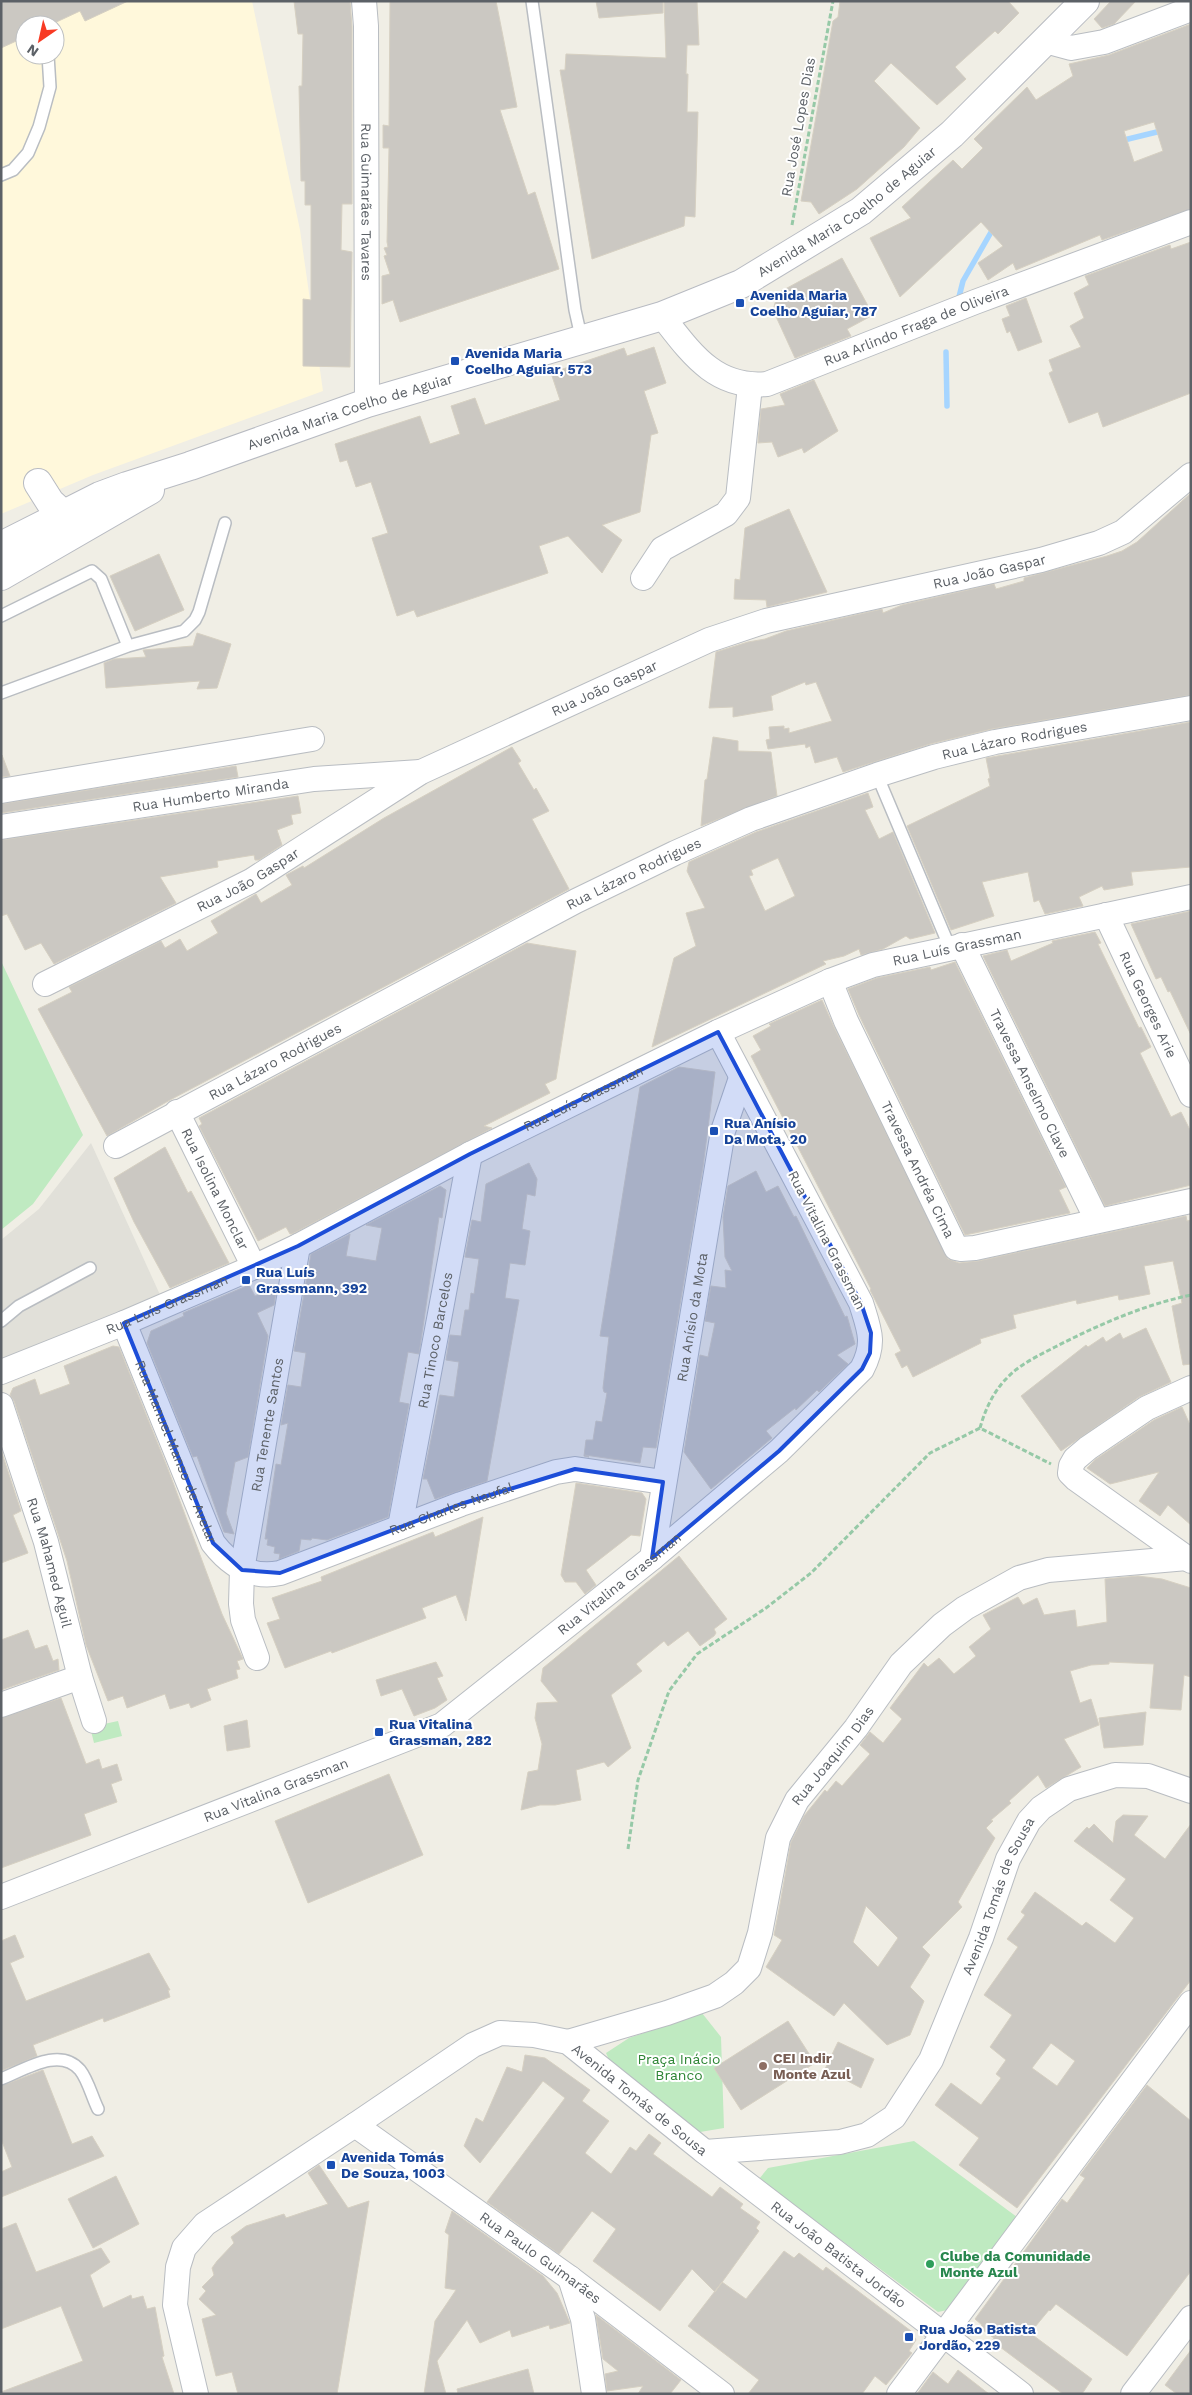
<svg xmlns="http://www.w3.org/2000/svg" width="1192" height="2395" font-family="'Work Sans',sans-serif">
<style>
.commercial{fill:#fff8db;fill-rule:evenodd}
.industrial{fill:#e1e0d9}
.green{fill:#bfeac1}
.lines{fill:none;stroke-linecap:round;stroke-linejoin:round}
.stream{stroke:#a6d5ff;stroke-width:5.5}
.building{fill:#cbc8c2;stroke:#d6d0c2;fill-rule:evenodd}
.service-casing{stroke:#b9bdc2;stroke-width:14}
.minor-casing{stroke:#b9bdc2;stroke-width:26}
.secondary-casing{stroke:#b8bbc2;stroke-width:30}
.path{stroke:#96c9a7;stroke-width:3;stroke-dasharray:5 2.5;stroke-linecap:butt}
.service{stroke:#fff;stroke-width:11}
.minor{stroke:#fff;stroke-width:24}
.secondary{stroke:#fff;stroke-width:28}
.marked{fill:#1d4ed8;fill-opacity:0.2;stroke:#1d4ed8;stroke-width:4;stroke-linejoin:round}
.transit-dot{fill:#1a4fb4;stroke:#fff;stroke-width:2}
.education-dot{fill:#8d6e63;stroke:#fff;stroke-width:2}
.leisure-dot{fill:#2e9e5b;stroke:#fff;stroke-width:2}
.labels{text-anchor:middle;stroke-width:4;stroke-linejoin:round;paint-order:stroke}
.street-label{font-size:14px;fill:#5c6167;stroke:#fff}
.transit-label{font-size:14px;font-weight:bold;fill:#164399;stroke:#fff;text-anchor:start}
.education-label{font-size:14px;font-weight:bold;fill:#785e54;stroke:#fff;text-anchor:start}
.park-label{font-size:14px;fill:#2d8534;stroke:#fff}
.leisure-label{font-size:14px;font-weight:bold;fill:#27864d;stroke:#fff;text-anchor:start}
</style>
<rect width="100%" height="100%" fill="#f0eee5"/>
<path class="commercial" d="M1 1H252L300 230 323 391 93 475 1 514ZM25 25H55V55H25Z"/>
<path class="industrial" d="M91 1143 161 1297 1 1363V1240L39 1209Z"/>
<path class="green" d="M1 961 83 1135 33 1204 1 1230Z
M118 1721 122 1736 94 1743 90 1727Z
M702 2013 721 2037 724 2128 694 2133 614 2071 606 2053 629 2038Z
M914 2141 1021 2220 952 2309 938 2312 759 2179 768 2168Z"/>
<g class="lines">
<path class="stream" d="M1120 141 1165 130
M958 301 963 281 994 227
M946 352 947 406"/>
</g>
<path class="building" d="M1 1H128L85 21 80 11 50 25H25V37L1 48Z
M294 1H350L352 27V204H342L341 250 352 252 350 367 303 366V299L311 300V205H305V181H301L299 86H302L303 34H298Z
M390 1H496L517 107 500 110 528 195 535 192 559 269 400 322 393 300 382 304V276L390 274 384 256 387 255 384 248 388 247 387 242 389 148H383V125L389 126Z
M596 1H663V13L599 18Z
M664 1H697L699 45H687L686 74H688L687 112H698L695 217 685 216 684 226 592 259 560 70H565L566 54 666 58Z
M840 1H1008L1019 13 998 34 995 31 955 67 966 79 937 105 891 63 874 81 920 128 904 147 857 189 819 214 811 202 801 201 833 21 838 17Z
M1111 1H1136L1114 24 1102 28 1094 19Z
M1191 24V209L1102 240 1100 235 1016 270 1013 263 988 280 978 263 1003 246 981 222 900 297 870 238 911 218 902 207 953 160 962 169 983 148 974 139 1027 87 1036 100 1073 76 1069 64 1109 55ZM1154 122 1163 151 1134 162 1124 131Z
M1191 242V393L1103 427 1098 412 1069 423 1049 373 1053 371 1049 360 1081 347 1070 326 1084 318 1074 293 1089 285 1085 276 1170 245 1171 249Z
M842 258 873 315 847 329 851 336 795 358 773 310 778 293Z
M1026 298 1042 342 1018 351 1010 331 1007 333 1002 319 1010 316 1006 306Z
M654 347 666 383 644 391 658 433 651 435 640 512 602 525 622 540 602 573 568 536 539 546 548 573 417 617 414 610 397 616 372 538 388 533 371 482 356 487 347 460 340 462 335 444 420 416 430 444 460 434 451 406 475 398 485 425 560 400 551 373 624 348 627 356Z
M814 380 838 431 804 453 802 448 778 457 772 442 758 443 761 409 785 405 780 394Z
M1191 493V695L992 729 930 744 843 772 837 757 815 763 810 746 806 748 805 744 768 749 766 740 770 739 769 727 784 726V729L789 728V733L832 721 816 682 806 685 805 682 771 696 773 710 733 717V707L709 708 716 652 748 642 765 639 786 631 882 609 883 613 902 605 994 584 996 589 1024 581V578L1107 556 1122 551 1137 542Z
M789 509 827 592 767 607 766 600 734 599 735 579 740 580 745 528Z
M159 554 184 610 135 631 110 576Z
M197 633 231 644 217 688 197 689 200 681 106 688 104 663 114 659 146 657 143 650 193 646Z
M1191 722V867L1131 872 1133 885 1104 890 1102 886 1079 897 1083 906 1045 914 1039 900 1034 902 1028 872 982 882 994 916 951 930 907 826 990 786 988 779 990 778 986 758Z
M713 737 738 741V751L771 752 777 796 701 826 705 780 707 779Z
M512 747 521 761 518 763 534 790 536 788 549 811 532 819 569 889 170 1100 107 1136 38 1009 72 992 69 987 161 941 165 948 180 939 187 951 218 933 211 921 256 894 261 903 292 885 286 875 303 866 304 868 384 818Z
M2 755 10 776 1 777Z
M236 766 238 777 1 813V804Z
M868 793 873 807 865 810 879 839 893 832 935 933 910 939 906 936 883 949 861 955 859 949 844 956 823 961 826 964 652 1047 674 958 696 946 686 913 705 908 687 871 689 862 756 832ZM778 858 795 896 765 911 749 876 753 875 751 870Z
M298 796 301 813 291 815 293 824 277 830 282 845 259 860H255L254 855 217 861 218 867 160 877 176 903 54 964 41 943 25 950 7 914 1 916V840Z
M1191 911V1035L1170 991 1168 992 1161 977 1156 979 1131 924Z
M1095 932 1101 943 1098 944 1139 1028 1141 1027 1151 1047 1140 1053 1171 1117 1181 1112 1191 1132V1185L1105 1206 983 956 1007 950 1011 961 1053 943 1052 941Z
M527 943 576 951 556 1079 545 1084 550 1093 484 1126 492 1128 292 1234H290L286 1227 258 1241 199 1126 202 1124 199 1118Z
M955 962 1066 1187 1059 1190 1070 1213 965 1235 859 1015 848 989 877 978 930 967 931 970Z
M822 1000 834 1027 948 1259 959 1263 978 1261 1186 1216 1187 1221 1191 1220V1364L1183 1365 1172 1306 1182 1303 1173 1261 1144 1266 1150 1294 1119 1300 1118 1295 1077 1304 1076 1300 1013 1315 1016 1328 980 1339 981 1343 913 1377 907 1365 902 1368 895 1354 901 1351 870 1290 871 1289 751 1056 761 1050 753 1036 771 1026 769 1024Z
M679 1067 715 1072 703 1167 656 1448 643 1447 640 1463 585 1455 589 1457 584 1456 586 1440H593L596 1421 602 1422 607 1393 604 1392 603 1388 609 1337 600 1336 640 1087Z
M165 1147 188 1193 191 1191 229 1263 170 1288 134 1222 114 1178Z
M529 1163 537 1179 535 1196 527 1194 522 1229 530 1231 525 1265 510 1263 505 1298 519 1300 487 1481 435 1499 427 1479H423L440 1395 454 1397 459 1362 446 1360 450 1335 461 1336 465 1310H469L471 1293 474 1294 479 1259 465 1257 472 1220 481 1222 486 1184Z
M756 1171 766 1192 778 1186 794 1217 796 1216 845 1317 847 1316 855 1344 837 1355 848 1364 819 1392 817 1390 796 1410 795 1408 766 1431 772 1438 711 1489 684 1452 700 1355 708 1357 715 1323 705 1321 711 1286 726 1288 725 1270 732 1271 725 1257 723 1217 728 1186Z
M440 1186 446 1190 442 1218 439 1217 419 1354 408 1352 399 1402 409 1404 388 1517 327 1540 312 1538 311 1540 301 1539 299 1551 279 1559 280 1554 274 1553 275 1547 267 1545 268 1539H265L276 1464 281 1465 288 1423 281 1425 288 1385 301 1387 306 1353 294 1351 311 1254 350 1234 346 1256 376 1261 382 1228 366 1225Z
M249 1285 255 1296 277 1285 274 1305 257 1313 268 1336 248 1457 235 1462 226 1513 234 1534 224 1532 197 1456 193 1457 147 1343 151 1331 184 1316 183 1313Z
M1146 1328 1171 1382 1139 1397 1061 1451 1021 1396 1086 1345 1088 1347 1103 1337 1106 1342 1120 1333 1123 1339Z
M113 1346 119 1347 168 1469 222 1614 243 1659 237 1661 240 1669 236 1670 238 1678 207 1689 211 1700 191 1708 189 1703 170 1709 165 1694 127 1708 123 1696 108 1701 86 1645 67 1561 14 1401 10 1395 13 1388 35 1379 40 1395 70 1384 64 1366Z
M1182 1407 1191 1427V1525L1168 1505 1160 1516 1139 1501 1159 1472 1110 1484 1087 1468 1096 1459 1154 1420Z
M1 1450 21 1511 13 1515 28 1553 1 1563Z
M576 1483 642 1493 646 1499 640 1536 631 1535 586 1570 596 1585 585 1594 576 1582H565L561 1575Z
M483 1517 466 1621 456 1595 422 1608 426 1618 332 1653 331 1651 285 1668 267 1623 280 1619 272 1598 322 1581 321 1577 433 1532 435 1537Z
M679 1556 727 1619 714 1629 716 1633 714 1636 700 1646 688 1631 668 1646 664 1641 636 1664 642 1671 611 1695 631 1748 608 1767 604 1762 576 1770 581 1800 555 1805H540L521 1810 528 1772 538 1770 542 1744 535 1718 537 1703 558 1702 541 1681 543 1668Z
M1138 1576 1162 1579 1191 1588V1677L1184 1675 1181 1710 1150 1708 1154 1664 1109 1662V1664L1091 1665 1070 1671 1080 1703 1091 1699 1099 1725 1064 1739 1081 1767 1046 1788 1038 1775 1009 1801 1011 1803 991 1820 993 1821 986 1828 995 1838 958 1902 962 1907 922 1947 930 1955 910 1987 924 2001 910 2035 887 2045 844 2003 834 2016 766 1967 782 1940 774 1935 780 1904 791 1842 804 1816 825 1790 827 1792 836 1781 842 1786 870 1754 860 1745 870 1732 883 1743 902 1719 890 1708 924 1663 928 1667 939 1658 954 1674 976 1656 969 1647 991 1629 983 1615 1018 1597 1023 1605 1037 1598 1044 1615 1075 1610 1077 1627 1107 1622 1105 1579ZM866 1906 898 1938 878 1967 853 1942Z
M28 1630 35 1649 47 1645 53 1661 58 1659 59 1670 1 1690V1640Z
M436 1662 443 1676 437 1678 447 1700 435 1708 414 1716 402 1689 381 1696 376 1680Z
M61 1698 86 1764 99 1759 102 1769 117 1764 122 1780 111 1784 117 1802 84 1814 91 1835 1 1868V1718Z
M1146 1712 1143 1745 1104 1748 1099 1718Z
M247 1720 250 1747 227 1751 224 1726Z
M389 1774 423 1855 308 1903 275 1821Z
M1123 1815 1148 1816 1134 1835 1165 1859 1191 1824V1980L1017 2208 959 2165 979 2138 935 2105 951 2083 981 2105 1001 2078 996 2074 1006 2060 990 2047 1012 2015 984 1995 1018 1947 1007 1939 1025 1915 1021 1912 1035 1892 1082 1926 1086 1922 1115 1943 1134 1918 1110 1900 1126 1879 1074 1841 1087 1827 1089 1829 1094 1824 1113 1843 1116 1821ZM1051 2043 1075 2061 1057 2086 1032 2068Z
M15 1935 24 1957 10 1963 26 2001 149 1953 170 1990H168L170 1997 104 2022 103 2018 33 2045 37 2056 1 2071V1941Z
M788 2021 815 2063 741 2110 714 2068Z
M838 2042 874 2059 861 2088 825 2069Z
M525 2055 545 2058 590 2090 582 2101 609 2121 585 2153 611 2174 630 2147 636 2151 649 2134 661 2143 653 2154 712 2197 720 2187 743 2204 740 2208 760 2222 756 2228 759 2231 715 2292 692 2269 660 2311 593 2261 616 2229 592 2211 559 2254 487 2202 565 2098 543 2081 480 2163 464 2146 476 2118 483 2122 507 2067 522 2072Z
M43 2070 72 2144 92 2136 104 2156 1 2197V2172L12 2167 1 2139V2086Z
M1147 2085 1191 2121V2271L1127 2356 1056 2304 1050 2311 1049 2310 1030 2333 1092 2379 1082 2394H1063L992 2341 994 2338 980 2328 982 2325 975 2319 1062 2199 1067 2203 1085 2178 1080 2175Z
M319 2165 348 2208 369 2201 337 2394H238L232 2372 216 2376 202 2319 216 2315 199 2299 206 2291 202 2287 214 2275 212 2268 217 2261 234 2243 231 2237 246 2226 284 2214 286 2218 328 2204 308 2173Z
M116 2176 139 2224 93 2248 68 2199Z
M452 2211 543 2276 557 2293 570 2323 550 2329 549 2325 512 2337 510 2330 480 2343 467 2320 437 2361 446 2394H424L435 2321 456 2290 445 2288 449 2235 445 2232Z
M16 2223 36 2272 101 2248 110 2262 90 2275 103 2308 131 2295 132 2299 143 2296 147 2309 155 2307 164 2356 162 2357 174 2394H1V2392L83 2361 61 2306 1 2329V2229Z
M784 2251 794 2258 799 2253 823 2271 826 2267 911 2331 916 2340 909 2351 912 2353 886 2385 875 2376 862 2394H748L759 2380 688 2326 722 2282 746 2299Z
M596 2315 681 2380 670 2394H638L643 2386 607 2391 605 2374 618 2371 603 2359Z
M1191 2350V2394H1177L1165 2385Z
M528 2369 534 2394H458L457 2389Z
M958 2370 989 2394H917L933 2372 948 2384Z"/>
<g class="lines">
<g class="service-casing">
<path id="service" d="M532 1 575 310 582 341
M1 175 13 170 28 153 39 127 50 87 48 55
M1 616 92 571 101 579 128 646
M1 693 128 646 184 631 195 620 199 612 225 523
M877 775 950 948
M1 1321 19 1306 90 1268
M1 2079C24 2070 60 2046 80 2070 88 2080 92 2097 98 2109"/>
</g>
<g class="minor-casing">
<g id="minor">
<path id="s1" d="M364 1 366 26 367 403"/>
<path d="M1045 41 1071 48 1104 42 1191 9"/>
<path id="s2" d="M662 316C691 353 715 389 767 384L975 302 1191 222"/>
<path d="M643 578 662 549 726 514 738 498 750 386"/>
<path d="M1 791 312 739"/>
<path id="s3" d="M1 827 314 779 420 772"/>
<path id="s4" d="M1106 915 1191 1095"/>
<path id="s5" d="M962 945 1097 1220"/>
<path id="s6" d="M830 981 846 1021 956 1248 961 1249 975 1248 1191 1201"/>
<path id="s7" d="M45 984 251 881 421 772 709 640 766 621 1041 560 1099 543 1123 532 1191 475"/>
<path id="s8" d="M177 1112 254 1267"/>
<path id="s9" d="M116 1146 576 901 675 853 751 819 877 775 934 757 995 742 1191 708"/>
<path id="s10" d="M124 1323 213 1543C230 1565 251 1579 280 1573L461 1504 556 1472 575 1469 663 1482"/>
<path id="s11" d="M1 1372 124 1323 254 1267 298 1246 470 1154 718 1032 830 981 873 965 1191 897"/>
<path d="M1191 1388 1147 1408 1088 1448 1075 1459 1071 1466 1070 1473 1076 1479 1191 1561"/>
<path id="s12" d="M1 1405 46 1542 80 1677 94 1721"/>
<path id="s13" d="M400 1527 470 1154"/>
<path id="s14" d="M652 1558 723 1131 741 1078"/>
<path id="s15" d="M257 1658 243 1620 241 1604 242 1570 298 1246"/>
<path d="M1 1705 80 1677"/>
<path id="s16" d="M1 1897 442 1725 652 1558 779 1451 862 1369C876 1343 869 1329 861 1303L718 1032"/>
<path id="s17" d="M568 2042 667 2013 715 1996 734 1983 749 1968 760 1933 778 1838 797 1800 856 1728 901 1664 942 1625 965 1608 1019 1578 1048 1570 1187 1558"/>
<path id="s18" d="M355 2125 570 2278 722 2394"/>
<path id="s19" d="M705 2152 840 2142 867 2135 894 2117 931 2060 981 1938 1008 1859 1029 1821 1041 1808 1069 1789 1115 1775 1148 1776 1191 1791"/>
<path d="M570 2278 583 2319 594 2394"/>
<path id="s20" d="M196 2394 175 2305 178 2267 184 2248 205 2224 355 2125 473 2045 500 2033 534 2035 568 2042 705 2152 1021 2394"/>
<path d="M899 2394 1191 2003"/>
<path d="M1133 2394 1191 2318"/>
</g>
</g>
<g class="secondary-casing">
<g id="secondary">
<path d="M38 483 50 502 63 514"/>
<path id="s21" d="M1 546 100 496 127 486 190 466 367 403 662 316 741 284 861 211 952 134 1085 1"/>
<path d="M1 576 150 490"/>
</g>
</g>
<path class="path" d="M792 225 833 1
M980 1428C985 1410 993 1392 1007 1378 1020 1364 1038 1356 1055 1347 1098 1325 1143 1305 1191 1295
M628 1849 638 1780 669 1691 697 1654 766 1608 811 1573 930 1453 980 1428 1051 1464"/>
<use href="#service" class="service"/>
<use href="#minor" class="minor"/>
<use href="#secondary" class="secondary"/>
</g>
<path class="marked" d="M718 1032 861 1303 871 1333 870 1353 862 1369 779 1451 652 1558 663 1482 575 1469 461 1504 280 1573 242 1570 213 1543 124 1323 298 1246 470 1154Z"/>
<g class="transit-dot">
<rect x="735" y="298" width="10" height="10" rx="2.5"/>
<rect x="450" y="356" width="10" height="10" rx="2.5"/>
<rect x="709" y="1126" width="10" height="10" rx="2.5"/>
<rect x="241" y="1275" width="10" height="10" rx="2.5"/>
<rect x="374" y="1727" width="10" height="10" rx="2.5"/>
<rect x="326" y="2160" width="10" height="10" rx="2.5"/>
<rect x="904" y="2332" width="10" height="10" rx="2.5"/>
</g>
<circle class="education-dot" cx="763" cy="2066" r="5"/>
<circle class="leisure-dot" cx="930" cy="2264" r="5"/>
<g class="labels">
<g class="street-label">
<text transform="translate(798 127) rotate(-80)" y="5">Rua José Lopes Dias</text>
<text dy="5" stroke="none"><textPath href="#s1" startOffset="201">Rua Guimarães Tavares</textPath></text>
<text dy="5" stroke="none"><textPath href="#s21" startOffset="915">Avenida Maria Coelho de Aguiar</textPath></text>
<text dy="5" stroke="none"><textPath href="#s2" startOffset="292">Rua Arlindo Fraga de Oliveira</textPath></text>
<text dy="5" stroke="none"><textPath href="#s21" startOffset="375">Avenida Maria Coelho de Aguiar</textPath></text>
<text dy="5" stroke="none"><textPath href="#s7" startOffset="1038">Rua João Gaspar</textPath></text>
<text dy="5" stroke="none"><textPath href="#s7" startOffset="634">Rua João Gaspar</textPath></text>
<text dy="5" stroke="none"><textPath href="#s9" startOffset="990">Rua Lázaro Rodrigues</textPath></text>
<text dy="5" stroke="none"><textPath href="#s3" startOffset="212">Rua Humberto Miranda</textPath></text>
<text dy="5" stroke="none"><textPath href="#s9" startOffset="585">Rua Lázaro Rodrigues</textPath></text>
<text dy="5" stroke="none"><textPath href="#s7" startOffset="228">Rua João Gaspar</textPath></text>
<text dy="5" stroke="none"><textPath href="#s11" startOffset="1049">Rua Luís Grassman</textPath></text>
<text dy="5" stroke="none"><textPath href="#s4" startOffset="99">Rua Georges Arie</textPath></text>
<text dy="5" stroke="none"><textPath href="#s9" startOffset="180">Rua Lázaro Rodrigues</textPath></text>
<text dy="5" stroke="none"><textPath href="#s5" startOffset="154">Travessa Anselmo Clave</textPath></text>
<text dy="5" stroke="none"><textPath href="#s11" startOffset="644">Rua Luís Grassman</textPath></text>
<text dy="5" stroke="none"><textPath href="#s6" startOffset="208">Travessa Andréa Cima</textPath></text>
<text dy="5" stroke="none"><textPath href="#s8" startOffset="86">Rua Isolina Monclar</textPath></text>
<text transform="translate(827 1240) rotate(63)" y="5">Rua Vitalina Grassman</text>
<text dy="5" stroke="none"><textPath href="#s11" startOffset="179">Rua Luís Grassman</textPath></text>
<text dy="5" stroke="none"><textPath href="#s14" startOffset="244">Rua Anísio da Mota</textPath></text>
<text dy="5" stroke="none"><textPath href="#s13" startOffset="190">Rua Tinoco Barcelos</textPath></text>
<text dy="5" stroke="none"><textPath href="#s15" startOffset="238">Rua Tenente Santos</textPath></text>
<text dy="5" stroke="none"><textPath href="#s10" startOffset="139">Rua Manuel Manso de Avelar</textPath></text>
<text dy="5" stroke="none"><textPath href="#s10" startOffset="498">Rua Charles Naufal</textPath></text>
<text dy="5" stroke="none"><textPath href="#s12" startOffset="165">Rua Mahamed Aguil</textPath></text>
<text dy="5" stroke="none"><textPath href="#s16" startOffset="700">Rua Vitalina Grassman</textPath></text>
<text dy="5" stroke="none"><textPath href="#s17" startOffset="431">Rua Joaquim Dias</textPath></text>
<text dy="5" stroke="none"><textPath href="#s16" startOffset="295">Rua Vitalina Grassman</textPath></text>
<text dy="5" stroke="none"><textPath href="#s19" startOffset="441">Avenida Tomás de Sousa</textPath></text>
<text dy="5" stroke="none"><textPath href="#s20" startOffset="694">Avenida Tomás de Sousa</textPath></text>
<text dy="5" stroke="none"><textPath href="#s20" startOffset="946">Rua João Batista Jordão</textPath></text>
<text dy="5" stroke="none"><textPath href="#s18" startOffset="228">Rua Paulo Guimarães</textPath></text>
</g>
<g class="transit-label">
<text x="750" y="300">Avenida Maria<tspan x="750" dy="16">Coelho Aguiar, 787</tspan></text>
<text x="465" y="358">Avenida Maria<tspan x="465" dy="16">Coelho Aguiar, 573</tspan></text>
<text x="724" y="1128">Rua Anísio<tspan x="724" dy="16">Da Mota, 20</tspan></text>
<text x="256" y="1277">Rua Luís<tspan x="256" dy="16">Grassmann, 392</tspan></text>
<text x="389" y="1729">Rua Vitalina<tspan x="389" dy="16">Grassman, 282</tspan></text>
<text x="341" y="2162">Avenida Tomás<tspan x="341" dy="16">De Souza, 1003</tspan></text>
<text x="919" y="2334">Rua João Batista<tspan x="919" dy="16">Jordão, 229</tspan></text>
</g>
<g class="education-label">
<text x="773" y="2063">CEI Indir<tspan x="773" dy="16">Monte Azul</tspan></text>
</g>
<g class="park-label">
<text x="679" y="2064">Praça Inácio<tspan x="679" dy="16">Branco</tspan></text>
</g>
<g class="leisure-label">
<text x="940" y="2261">Clube da Comunidade<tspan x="940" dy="16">Monte Azul</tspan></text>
</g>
</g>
<rect width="1192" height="2395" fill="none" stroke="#5c6167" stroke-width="5"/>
<g transform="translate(40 40) rotate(214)"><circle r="24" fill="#ffffff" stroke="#bec0c2"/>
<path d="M0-4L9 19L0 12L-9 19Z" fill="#f83a23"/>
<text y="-8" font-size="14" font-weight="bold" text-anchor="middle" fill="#5c6167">N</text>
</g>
</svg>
